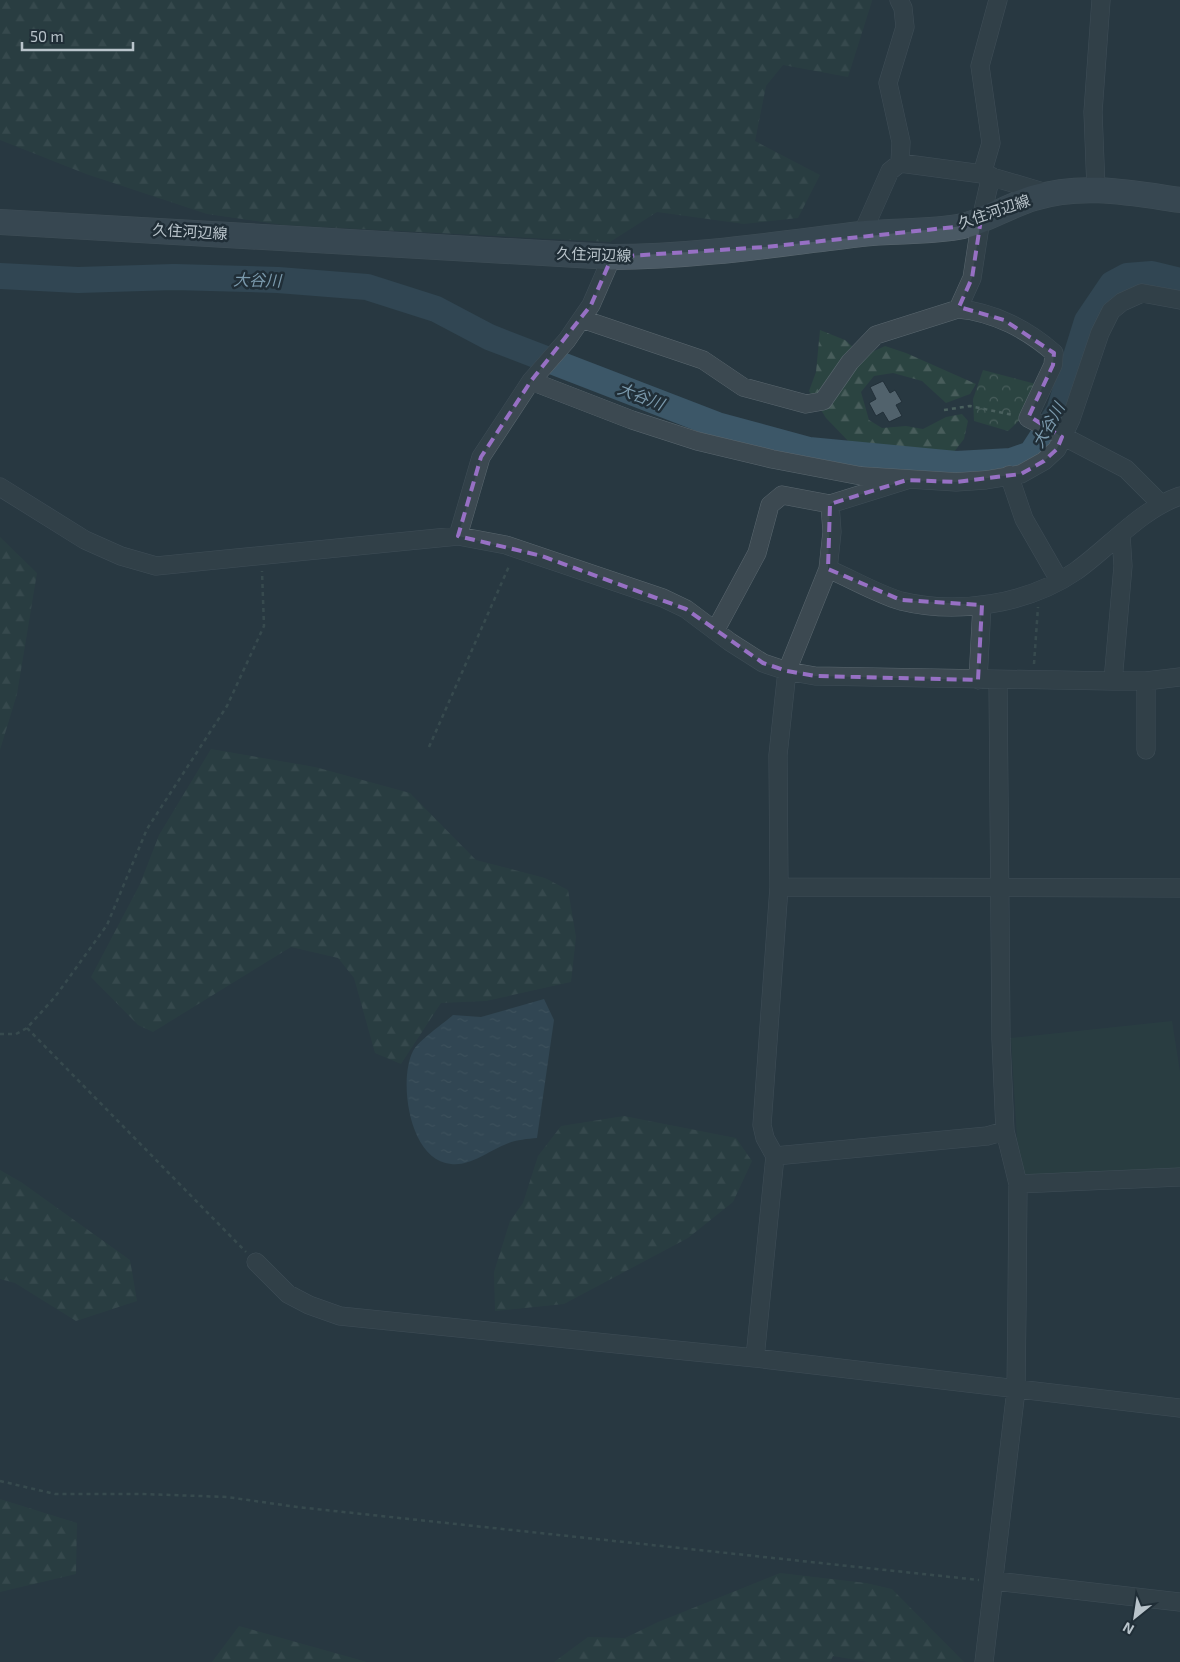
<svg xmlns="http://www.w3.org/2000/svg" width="1180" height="1662" font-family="'Exo 2','Noto Sans JP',sans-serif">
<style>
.grass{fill:#2b4441}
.forest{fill:url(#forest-firs)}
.park{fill:url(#park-crowns)}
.water{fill:url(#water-ripples)}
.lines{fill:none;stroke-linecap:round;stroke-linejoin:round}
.river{stroke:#3c5768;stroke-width:26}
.building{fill:#51626c;stroke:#223039}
.minor-casing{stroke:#5a676f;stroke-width:19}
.secondary-casing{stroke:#5a676f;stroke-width:26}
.path{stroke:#4a605e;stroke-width:2.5;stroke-dasharray:4 4;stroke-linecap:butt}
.minor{stroke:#3c4951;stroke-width:18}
.secondary{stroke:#4a5964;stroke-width:25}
.marked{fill:none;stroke:#9770c4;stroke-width:4;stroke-dasharray:10 6;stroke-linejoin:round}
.labels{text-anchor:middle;stroke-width:5;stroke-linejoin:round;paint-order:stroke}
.street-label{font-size:15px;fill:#b9c4cb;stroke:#202e37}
.water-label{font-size:16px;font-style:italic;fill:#7b9aad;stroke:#202e37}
</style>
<defs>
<pattern id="forest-firs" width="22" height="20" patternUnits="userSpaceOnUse" patternTransform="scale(1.25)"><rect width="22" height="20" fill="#2b4441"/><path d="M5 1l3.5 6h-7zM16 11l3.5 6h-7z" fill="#485d5b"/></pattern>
<pattern id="park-crowns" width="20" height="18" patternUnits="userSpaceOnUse" patternTransform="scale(1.25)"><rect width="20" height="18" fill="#2b4441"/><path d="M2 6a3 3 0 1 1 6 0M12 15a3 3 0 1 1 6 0" fill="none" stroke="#485d5b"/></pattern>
<pattern id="water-ripples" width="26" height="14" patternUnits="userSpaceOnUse" patternTransform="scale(1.25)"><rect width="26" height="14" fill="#3c5768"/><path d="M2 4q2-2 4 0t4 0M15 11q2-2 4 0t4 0" fill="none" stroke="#566e7c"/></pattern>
</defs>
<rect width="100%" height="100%" fill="#283841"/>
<path class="grass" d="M1172 1021 1180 1072V1168L1025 1177 1017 1139 1011 1038Z"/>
<path class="forest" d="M0 0H872V1L848 77 783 65 766 86 755 141 820 175 798 218 744 224 657 212 610 242 283 225 207 214 86 174 0 140Z
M820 330 845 340 863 356 885 346 906 353 976 384 970 394 946 403 922 381 893 373 874 376 861 392 869 420 882 428 906 426 923 429 946 417 962 414 968 421 964 439 950 457 853 446 826 418 809 391 816 372Z
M0 537 37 573 17 694 0 750Z
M211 749 315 767 410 793 476 860 545 878 568 890 576 937 571 982 486 1001 441 1003 401 1064 375 1053 354 978 338 958 291 947 153 1032 138 1025 91 977 140 884 159 835Z
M624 1116 736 1138 752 1161 733 1202 688 1238 564 1304 495 1311 494 1272 510 1221 523 1203 538 1156 561 1126Z
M0 1170 21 1182 130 1260 137 1301 76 1321 15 1283 0 1279Z
M0 1499 77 1523 76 1574 0 1592Z
M780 1573 866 1583 892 1589 964 1662H868L833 1656 830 1662H554L588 1637 625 1638 658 1622Z
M239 1626 367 1662H212Z"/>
<path class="park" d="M983 370 1036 384 1023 417 1008 431 974 421 973 399Z"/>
<path class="water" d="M544 999 554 1020 537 1138C526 1139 514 1140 504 1145 487 1152 471 1166 451 1164 409 1161 398 1080 413 1051 419 1040 443 1024 453 1015L481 1017Z"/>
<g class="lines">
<path class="river" d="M0 276 78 280 174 277 278 280 367 287 436 309 489 337 717 425 809 450 956 464 1011 461 1031 454 1059 411 1087 321 1112 284 1127 276 1152 274 1180 281"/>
</g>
<path class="building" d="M883 381 890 393 895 390 902 402 896 405 902 416 889 422 883 412 876 416 869 403 876 399 870 387Z"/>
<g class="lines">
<g class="minor-casing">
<path id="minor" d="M899 0 903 8 905 27 888 83 901 142 900 163 982 174 1050 194
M982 174 991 143 980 66 998 0
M1096 189 1093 112 1101 0
M862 234 890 171 900 163
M958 309C994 312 1028 330 1054 353L1053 365 1028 418 1126 469 1160 503
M582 319 703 360 743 387 806 404 823 401 850 362 876 335 958 309 972 278 981 219 991 176
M531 381 632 420 697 441 772 459 861 476 956 482 986 480 1021 474 1044 461 1057 449 1071 419 1100 333 1111 311 1122 302 1142 293 1180 300
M1009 475 1024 519 1059 580
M0 487 85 540 121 556 156 566 458 536 506 545 663 598 686 609 730 642 763 663 787 671 815 676 1113 681H1146L1180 677
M458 536 481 457 531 381 567 340 591 305 612 257
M828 569C852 579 877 594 901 601 958 615 1028 604 1076 571 1111 546 1140 510 1180 496
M715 631 757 553 770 505 782 495 830 504
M978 680 982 605
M1113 681 1123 566 1121 535
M1146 750V681
M779 887 1180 888
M775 1156 987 1136 1005 1131
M1018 1184 1180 1177
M256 1262 288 1294 309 1305 340 1316 755 1358 1180 1408
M755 1358 775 1156 765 1138 762 1125 779 887 778 755 787 671 828 569 832 532 830 504 907 480
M995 1581 1180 1602
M984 1662 1016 1390 1017 1306 1018 1184 1005 1131 1001 1039 998 680"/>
</g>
<g class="secondary-casing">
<path id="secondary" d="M0 222 612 257C696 257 778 244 861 234 894 230 930 233 963 226 987 220 1010 205 1034 198 1083 183 1131 193 1180 200"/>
</g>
<path class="path" d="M944 410 970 406 1013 415
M1034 664 1038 607
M429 747 510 564
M27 1028 246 1252
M0 1034H16L27 1028 55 997 107 925 147 829 227 706 264 626 262 571
M0 1481 55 1494H143L227 1497 297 1507 979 1580"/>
<use href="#minor" class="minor"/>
<use href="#secondary" class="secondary"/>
</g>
<path d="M0 0H1180V1662H0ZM981 219 972 278 959 307 1004 320 1054 353 1053 365 1029 416 1062 437 1057 449 1044 461 1021 474 956 482 907 480 830 504 828 569 901 600 982 605 978 680 815 676 787 671 763 663 686 609 542 556 458 536 481 457 531 381 591 305 612 257 765 247 964 226Z" fill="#283841" fill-opacity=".55" fill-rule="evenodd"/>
<path class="marked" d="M981 219 972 278 959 307 1004 320 1054 353 1053 365 1029 416 1062 437 1057 449 1044 461 1021 474 956 482 907 480 830 504 828 569 901 600 982 605 978 680 815 676 787 671 763 663 686 609 542 556 458 536 481 457 531 381 591 305 612 257 765 247 964 226Z"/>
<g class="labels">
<g class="street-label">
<text transform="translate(994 212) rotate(-19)" y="5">久住河辺線</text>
<text transform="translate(190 232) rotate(3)" y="5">久住河辺線</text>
<text transform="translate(594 255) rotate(2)" y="5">久住河辺線</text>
</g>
<g class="water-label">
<text transform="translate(257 280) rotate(1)" y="6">大谷川</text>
<text transform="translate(641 396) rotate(21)" y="6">大谷川</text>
<text transform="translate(1048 425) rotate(-61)" y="6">大谷川</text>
</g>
</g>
<g transform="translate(1135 1617) rotate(210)" stroke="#202e37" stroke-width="4" paint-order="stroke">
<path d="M0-4L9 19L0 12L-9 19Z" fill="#b9c4cb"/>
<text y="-8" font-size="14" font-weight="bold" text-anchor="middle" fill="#b9c4cb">N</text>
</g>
<path d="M22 42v8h111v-8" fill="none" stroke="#b9c4cb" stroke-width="2.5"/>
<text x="30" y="42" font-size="15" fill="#b9c4cb" stroke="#202e37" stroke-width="4" paint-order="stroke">50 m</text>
</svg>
